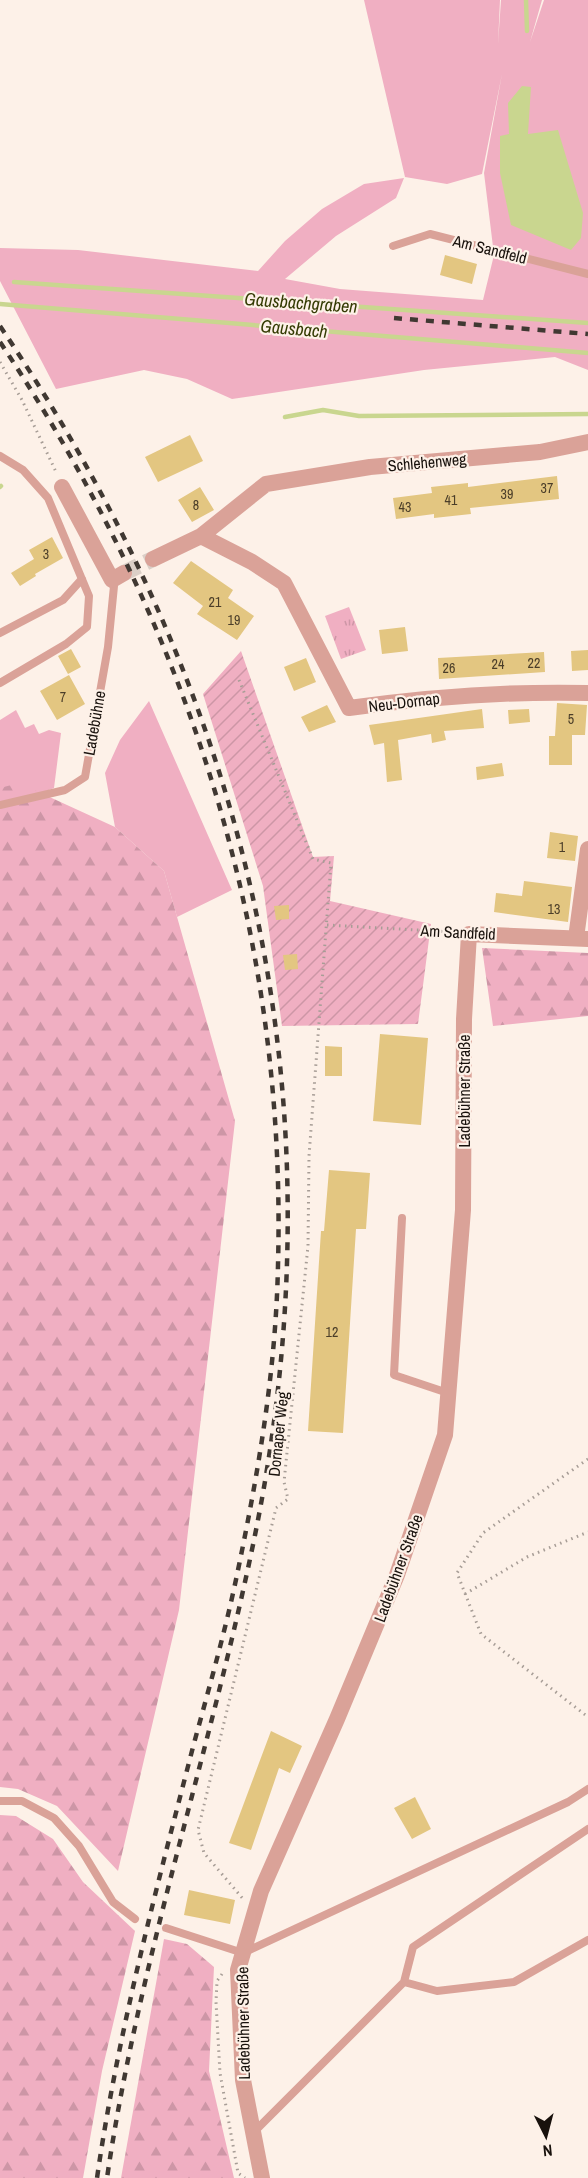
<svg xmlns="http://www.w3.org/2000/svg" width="588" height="2178" font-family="'Archivo Narrow',sans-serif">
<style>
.grass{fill:#f0afc2}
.forest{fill:url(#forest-firs)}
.park{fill:url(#park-tufts)}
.garden{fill:url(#garden-furrows)}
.water{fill:#c9d68f}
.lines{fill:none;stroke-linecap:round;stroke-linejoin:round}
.stream{stroke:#c9d68f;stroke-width:4.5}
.building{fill:#e3c681}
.minor-tunnel{stroke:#dbcfc7;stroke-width:16;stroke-dasharray:16 8;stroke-linecap:butt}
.path{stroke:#a79d96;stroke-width:3;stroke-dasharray:1.5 4.5;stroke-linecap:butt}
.service{stroke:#daa298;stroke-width:8}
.minor{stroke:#daa298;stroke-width:16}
.rail{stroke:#403832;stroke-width:4.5;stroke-dasharray:8 8;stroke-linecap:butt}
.labels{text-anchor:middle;stroke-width:4.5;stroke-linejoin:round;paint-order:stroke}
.number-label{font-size:14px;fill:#4b3e29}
.street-label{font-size:16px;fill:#18110c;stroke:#fdf1e8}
.water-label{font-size:18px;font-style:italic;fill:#343b03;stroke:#fdf1e8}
</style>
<defs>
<pattern id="forest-firs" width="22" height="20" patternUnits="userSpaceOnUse" patternTransform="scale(1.5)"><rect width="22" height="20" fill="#f0afc2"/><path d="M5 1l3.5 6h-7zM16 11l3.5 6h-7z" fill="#cd96a6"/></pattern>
<pattern id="park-tufts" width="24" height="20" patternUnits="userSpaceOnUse" patternTransform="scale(1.5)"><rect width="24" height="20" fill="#f0afc2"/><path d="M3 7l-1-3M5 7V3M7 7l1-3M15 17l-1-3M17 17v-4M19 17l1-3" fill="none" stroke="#cd96a6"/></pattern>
<pattern id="garden-furrows" width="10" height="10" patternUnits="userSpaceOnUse" patternTransform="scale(1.5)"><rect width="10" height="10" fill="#f0afc2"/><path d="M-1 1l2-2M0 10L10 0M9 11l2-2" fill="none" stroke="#cd96a6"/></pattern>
</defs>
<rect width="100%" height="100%" fill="#fdf1e8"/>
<path class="grass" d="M364 0H500L498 44 501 0H542L530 42 544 0H588V370L555 357 424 370 232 399 187 379 144 370 56 389 0 281V248L78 250 258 271 285 241 322 209 364 184 404 178 396 198 336 236 285 279 340 289 483 300 494 255 484 173 502 74 482 174 447 184 405 177Z
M149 701 232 890 177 917 164 871 115 827 105 773 120 740Z
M16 710 25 728 34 724 39 734 49 730 61 733 54 788 41 793 0 788V720Z"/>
<path class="forest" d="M19 783 115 827 164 871 235 1121 179 1610 118 1871 57 1806 18 1789 0 1787V788Z
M482 948 588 953V1016L493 1026Z
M0 1815 16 1816 53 1839 83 1882 135 1931 102 2071 83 2178H0Z
M164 1939 187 1944 214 1967 209 2071 234 2178H121Z"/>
<path class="park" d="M349 607 366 650 341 659 325 616Z"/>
<path class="garden" d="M241 651 313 857 334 856 330 901 431 924 418 1024 282 1026 263 886 203 694Z"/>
<path class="water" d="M522 86 531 87 528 134 558 130 583 213 581 238 571 250 511 225 500 173V136L509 134 508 103Z"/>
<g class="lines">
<path class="stream" d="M526 0 527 31
M14 282 588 323
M0 304 588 353
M285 417 323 410 359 416 588 414
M0 487 1 486"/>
</g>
<path class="building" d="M445 255 477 264 472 284 440 275Z
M190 435 203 461 158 482 145 457Z
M557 476 559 499 470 508 471 514 434 518V514L396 519 393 498 432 493 431 487 468 483V487Z
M200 487 214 510 192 522 178 500Z
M52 537 63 558 35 574 36 576 20 586 11 573 34 559 29 550Z
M191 561 233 590 228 598 254 616 237 640 197 614 203 606 173 583Z
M405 627 408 651 382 654 379 630Z
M71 649 81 667 68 674 58 656Z
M588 650V670L572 671 571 651Z
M544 652 545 672 439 679 438 658Z
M306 658 316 682 294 691 284 667Z
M69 675 85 704 57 720 40 691Z
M557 703 587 705 585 735H572V765H549V736H555Z
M327 705 336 722 309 732 301 717Z
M482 709 484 728 444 731 446 740 432 743 431 734 398 740 402 780 387 782 384 743 374 745 369 725Z
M529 709 530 722 509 724 508 710Z
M502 763 504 776 477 780 476 767Z
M550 832 578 836 575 861 547 858Z
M524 881 572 887 568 922 494 912 496 893 522 896Z
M289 905V919L276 920 274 906Z
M297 954 298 969 285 970 283 955Z
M380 1034 428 1038 421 1125 373 1121Z
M325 1046 342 1047V1076H325Z
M329 1170 370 1173 366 1229H356L343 1433 308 1431 321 1231H324Z
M271 1731 302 1746 290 1773 279 1768 251 1850 229 1843Z
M415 1797 431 1829 412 1839 394 1808Z
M189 1890 235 1900 230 1924 184 1915Z"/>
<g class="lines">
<path class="minor-tunnel" d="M124 573 153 559"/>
<path class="path" d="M0 362 22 400 57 474
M239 680 313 859 331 863 309 1156 308 1246 284 1482 288 1499 276 1508 198 1830 204 1853 244 1900
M327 925 453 932
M588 1459 483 1533 457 1573 481 1634 588 1717
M465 1594 527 1557 588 1532
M222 1974 217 1981 216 2002 220 2073 238 2173 245 2178"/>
<path class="service" d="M393 246 430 234 588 274
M0 456 23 470 48 498 89 596 87 627 66 644 0 683
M0 633 63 600 82 579
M0 805 65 790 85 777 108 647 114 586 112 580
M402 1218 394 1375 448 1393
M0 1801H22L54 1818 79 1846 113 1902 135 1919
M166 1928 243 1953 568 1802 588 1789
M404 1982 437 1991 514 1982 588 1940
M254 2132 404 1982 413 1947 588 1829"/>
<path class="minor" d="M62 487 112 580 124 573
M201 536 252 562 284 583 349 708C429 697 507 691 588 693
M153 559 201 536 266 484 370 467 540 452 588 442
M576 938 588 849
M262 2178 243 2080 238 1970 261 1891 337 1719 397 1575 445 1435 463 1210 464 1019 469 934 588 939"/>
<path class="rail" d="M394 318 588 334
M0 326C249 695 344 1095 255 1535 211 1751 139 1959 107 2178
M0 342C186 621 287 929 278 1265 276 1368 259 1469 238 1570 226 1629 209 1688 193 1747 156 1890 118 2032 97 2178"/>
</g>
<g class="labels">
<g class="number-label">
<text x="547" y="493">37</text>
<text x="507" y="499">39</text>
<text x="451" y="505">41</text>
<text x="196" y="510">8</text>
<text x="405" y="512">43</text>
<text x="46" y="559">3</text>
<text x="215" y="607">21</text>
<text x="234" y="625">19</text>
<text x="534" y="668">22</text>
<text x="498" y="669">24</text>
<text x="449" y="673">26</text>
<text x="63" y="702">7</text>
<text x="571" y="724">5</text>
<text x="562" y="852">1</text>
<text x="554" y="914">13</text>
<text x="332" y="1337">12</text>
</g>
<g class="street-label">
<text transform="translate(490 249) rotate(14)" y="6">Am Sandfeld</text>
<text transform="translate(427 462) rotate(-5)" y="6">Schlehenweg</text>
<text transform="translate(404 702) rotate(-7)" y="6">Neu-Dornap</text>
<text transform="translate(94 723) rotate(-80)" y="6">Ladebühne</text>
<text transform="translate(458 932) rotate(3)" y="6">Am Sandfeld</text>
<text transform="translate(464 1091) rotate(-90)" y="6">Ladebühner Straße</text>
<text transform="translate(278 1434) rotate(-84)" y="6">Dornaper Weg</text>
<text transform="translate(398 1568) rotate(-70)" y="6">Ladebühner Straße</text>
<text transform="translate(243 2023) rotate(-91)" y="6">Ladebühner Straße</text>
</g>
<g class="water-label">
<text transform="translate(301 303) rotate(4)" y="6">Gausbachgraben</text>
<text transform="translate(294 329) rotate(5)" y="6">Gausbach</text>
</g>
</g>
<g transform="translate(546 2136) rotate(174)" stroke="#fdf1e8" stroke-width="4.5" paint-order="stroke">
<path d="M0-4.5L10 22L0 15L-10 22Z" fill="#18110c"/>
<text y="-9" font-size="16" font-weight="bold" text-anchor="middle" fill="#18110c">N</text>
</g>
</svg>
